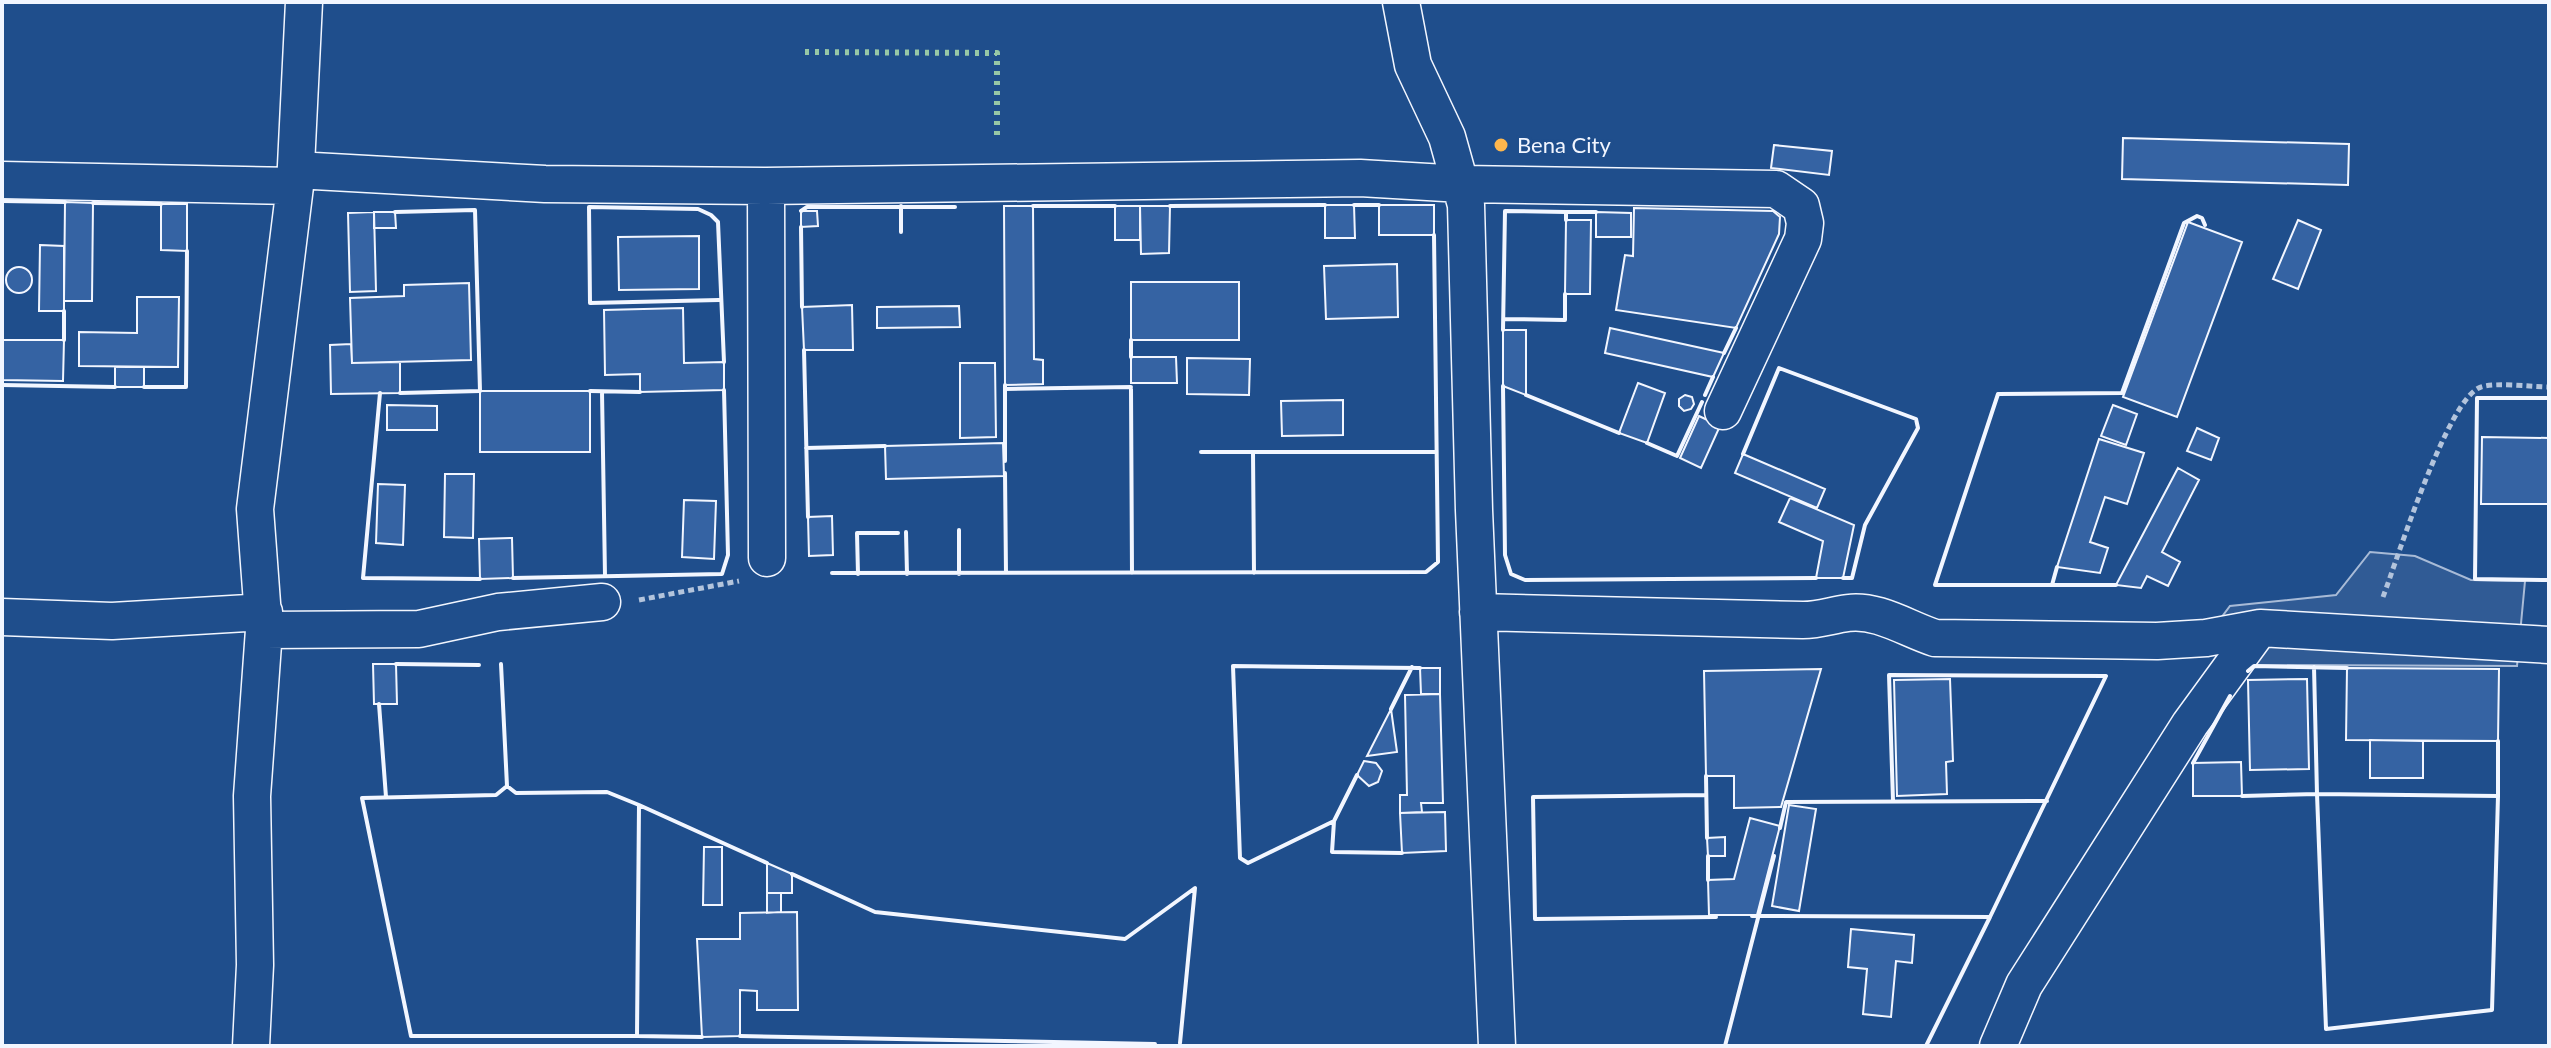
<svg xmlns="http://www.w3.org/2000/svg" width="2551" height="1048" font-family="Lato,sans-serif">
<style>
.built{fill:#305b95;stroke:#a8bbd7;stroke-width:2}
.building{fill:#3563a3;stroke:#f2f6ff;stroke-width:2}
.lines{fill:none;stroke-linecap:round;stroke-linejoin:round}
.minor-casing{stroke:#f2f6ff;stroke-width:39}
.path{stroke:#b3c4dc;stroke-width:5;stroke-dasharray:6 4;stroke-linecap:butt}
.minor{stroke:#1f4e8c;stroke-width:36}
.hedge{stroke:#97c8a6;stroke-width:6;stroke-dasharray:4 6;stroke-linecap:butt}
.wall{stroke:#f2f6ff;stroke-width:4}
.poi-dot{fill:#ffb74d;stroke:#1f4e8c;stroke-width:3}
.labels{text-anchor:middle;stroke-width:6;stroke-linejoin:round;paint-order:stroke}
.poi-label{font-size:22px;fill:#f2f6ff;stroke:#1f4e8c;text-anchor:start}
</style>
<rect width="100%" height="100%" fill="#1f4e8c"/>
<path class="built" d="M2370 552 2415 556 2471 580 2525 581 2517 666 2254 665 2206 638 2230 606 2336 595Z"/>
<path class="building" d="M2123 138 2349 144 2348 185 2122 179Z
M1774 145 1832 151 1829 175 1771 168Z
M65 202 93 203 92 301H64Z
M161 204H187V251L161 250Z
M1325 205H1354L1355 238H1325Z
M1379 205H1434V235H1379Z
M1004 206H1033L1034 359 1043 360V384L1005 385Z
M1115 206H1140V240H1115Z
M1140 206H1170L1169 253 1141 254Z
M1634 208 1773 211 1780 217 1779 234 1736 328 1616 310 1625 255 1633 256Z
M801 211H817L818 226 801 227Z
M374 212H395L396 228H374Z
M374 212 376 291 350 292 348 213Z
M1596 212 1631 213V237H1596Z
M1566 220H1591L1590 294H1565Z
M2298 220 2321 230 2298 289 2273 279Z
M2188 222 2242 242 2177 417 2123 397Z
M699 236V289L619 290 618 237Z
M40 245 64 246V311H39Z
M1397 264 1398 317 1326 319 1324 266Z
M6 280a13 13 0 1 1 26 0a13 13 0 1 1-26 0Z
M1131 282H1239V340H1131Z
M469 283 471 360 352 363 350 298 404 296V285Z
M137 297H179L178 367 79 366V332L137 333Z
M852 305 853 350H804L802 307Z
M959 306 960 327 877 328V307Z
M683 308 684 363 724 362V390L640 392V374L605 375 604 310Z
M1610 328 1724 353 1713 377 1605 353Z
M1503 330H1526V395L1503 386Z
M2 340H64L63 381 2 380Z
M351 344 352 363 400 362V393L331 394 330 345Z
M1131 357H1176L1177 383H1131Z
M1187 358 1250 359 1249 395 1187 394Z
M960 363H995L996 437 960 438Z
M115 367H144V387H115Z
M1638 383 1665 393 1647 443 1619 433Z
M480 391H590V452H480Z
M1685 395 1692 397 1694 404 1691 409 1684 411 1679 406V399Z
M1343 400V435L1282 436 1281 401Z
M387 405 437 406V430H387Z
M2113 405 2137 414 2126 445 2101 436Z
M1699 416 1720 426 1701 468 1680 458Z
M2197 428 2219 438 2211 460 2187 451Z
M2482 437 2549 438V504H2481Z
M2099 439 2144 453 2127 504 2105 497 2090 542 2108 548 2100 573 2057 567Z
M1003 443 1004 476 886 479 885 446Z
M1743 454 1825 489 1817 508 1735 473Z
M2178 468 2199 480 2162 552 2180 562 2168 586 2147 576 2141 588 2116 585Z
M445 474H474L473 538 444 537Z
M378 484 405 485 403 545 376 543Z
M1790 498 1854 525 1843 578H1816L1823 541 1779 522Z
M684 500 716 501 714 559 682 557Z
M832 516 833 555 809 556 808 517Z
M512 538 513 578 480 579 479 539Z
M373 664H396L397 704H374Z
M1420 668H1440V694H1421Z
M2347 668 2499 669 2498 741 2346 740Z
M1821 669 1781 807 1734 808V776H1706L1704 671Z
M1950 679 1953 761 1946 762 1947 794 1897 796 1894 680Z
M2307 679 2309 769 2250 770 2248 680Z
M1440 694 1443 803H1421L1422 812 1400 813V795H1407L1405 695Z
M1391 709 1397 752 1367 756Z
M2370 740 2423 741V778H2370Z
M1364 761 1376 763 1382 771 1378 782 1369 786 1357 775Z
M2241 762 2242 796H2193V763Z
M1789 805 1816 809 1799 911 1772 906Z
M1445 812 1446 851 1402 853 1400 813Z
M1750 818 1780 826 1757 915H1709L1708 880 1734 879Z
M1725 837V856H1708L1707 838Z
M704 847H722V905H703Z
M767 863 792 874V893H767Z
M767 893H781V912L767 913Z
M797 912 798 1010H757V991L740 990V1036L702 1037 697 939H740V913Z
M1851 929 1914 935 1912 963 1896 961 1891 1017 1863 1014 1867 969 1848 967Z"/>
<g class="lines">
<g class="minor-casing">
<path id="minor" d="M1401 2 1413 65 1447 137 1466 205 1474 510 1497 1046
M296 170 545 184 766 186 1360 178 1462 184 1776 189 1801 206 1805 223 1803 239 1723 411
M2 180 295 186
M766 186 767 558
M1478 612 1803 620C1820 620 1832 615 1848 613 1878 609 1907 629 1935 638L2157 641 2206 638 2260 628 2549 645
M2 617 112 621 264 612
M264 630 419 629 498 612 602 602
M251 1046 255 965 252 796 264 630 255 509 295 186 304 2
M1998 1046 2024 985 2190 724 2260 628"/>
</g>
<path class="path" d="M2383 597C2397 560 2448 397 2481 387 2497 382 2531 387 2549 387
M639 600 739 581"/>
<use href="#minor" class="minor"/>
<path class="hedge" d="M805 52 997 53V136"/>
<path class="wall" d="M2 201 65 202
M93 203 161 204
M1354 205H1379
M901 206V232
M1033 206H1115
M1170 206 1325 205
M801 211 807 207H955
M395 212 475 210 480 391 400 393
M1566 212H1596
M801 227 802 307
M719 300 590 303 589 207 698 209 711 215 718 222 724 362
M1503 319 1565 320V294
M1503 330 1505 211 1566 212V220
M64 340V311
M804 350 808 517
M1724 353 1736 328
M1131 357V340
M2 385 115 387
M1005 385V461
M1503 386 1505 555 1511 574 1525 580 1816 578
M144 387H186L187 251
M1005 389 1131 387
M1131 389 1132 573
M590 391 640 392
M602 392 605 576
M380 393 363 578 480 579
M1526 395 1619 433
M1705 395 1713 377
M2549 398H2477L2475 579 2549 580
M1647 443 1677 456 1702 402
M806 448 885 446
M1201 452H1435
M1253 452 1254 573
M1743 454 1779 368 1916 419 1918 428 1865 525 1852 578H1843
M1005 473 1006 573
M906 532 907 574
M832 573 1426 572 1438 562 1434 235
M858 574 857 533H898
M959 574V530
M513 578 722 574 728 555 724 390
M2052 585 2057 567
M2116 585H1935L1998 394 2122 393 2184 223 2197 216 2202 218 2205 225
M396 664 479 665
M501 664 507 786 496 795 362 798 411 1036H637
M2248 671 2254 666 2347 668
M379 704 386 797
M1391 709 1412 667
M2193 763 2230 696
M1357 775 1334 821 1332 852 1402 853
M1706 776 1707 838
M507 786 516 793 607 792 639 805
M2317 794 2498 796 2492 1010 2326 1029Z
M1706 795 1533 797 1535 919 1716 917
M2242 796 2317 794 2314 667
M2498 796V741
M1334 821 1248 863 1240 858 1233 666 1420 668
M1780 828 1786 802 2047 801
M1708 856V880
M792 874 875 912 1125 939 1195 888 1180 1043
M1752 916 1990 917 2106 676 1889 675 1893 801
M740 1036 1155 1044
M702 1037 637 1036 639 805 767 863
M1725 1046 1774 856
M1926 1046 1990 917"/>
</g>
<circle class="poi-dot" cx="1501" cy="145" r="8"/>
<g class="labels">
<g class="poi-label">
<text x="1517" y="153">Bena City</text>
</g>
</g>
<rect width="2551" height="1048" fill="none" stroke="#f2f6ff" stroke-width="8"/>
</svg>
